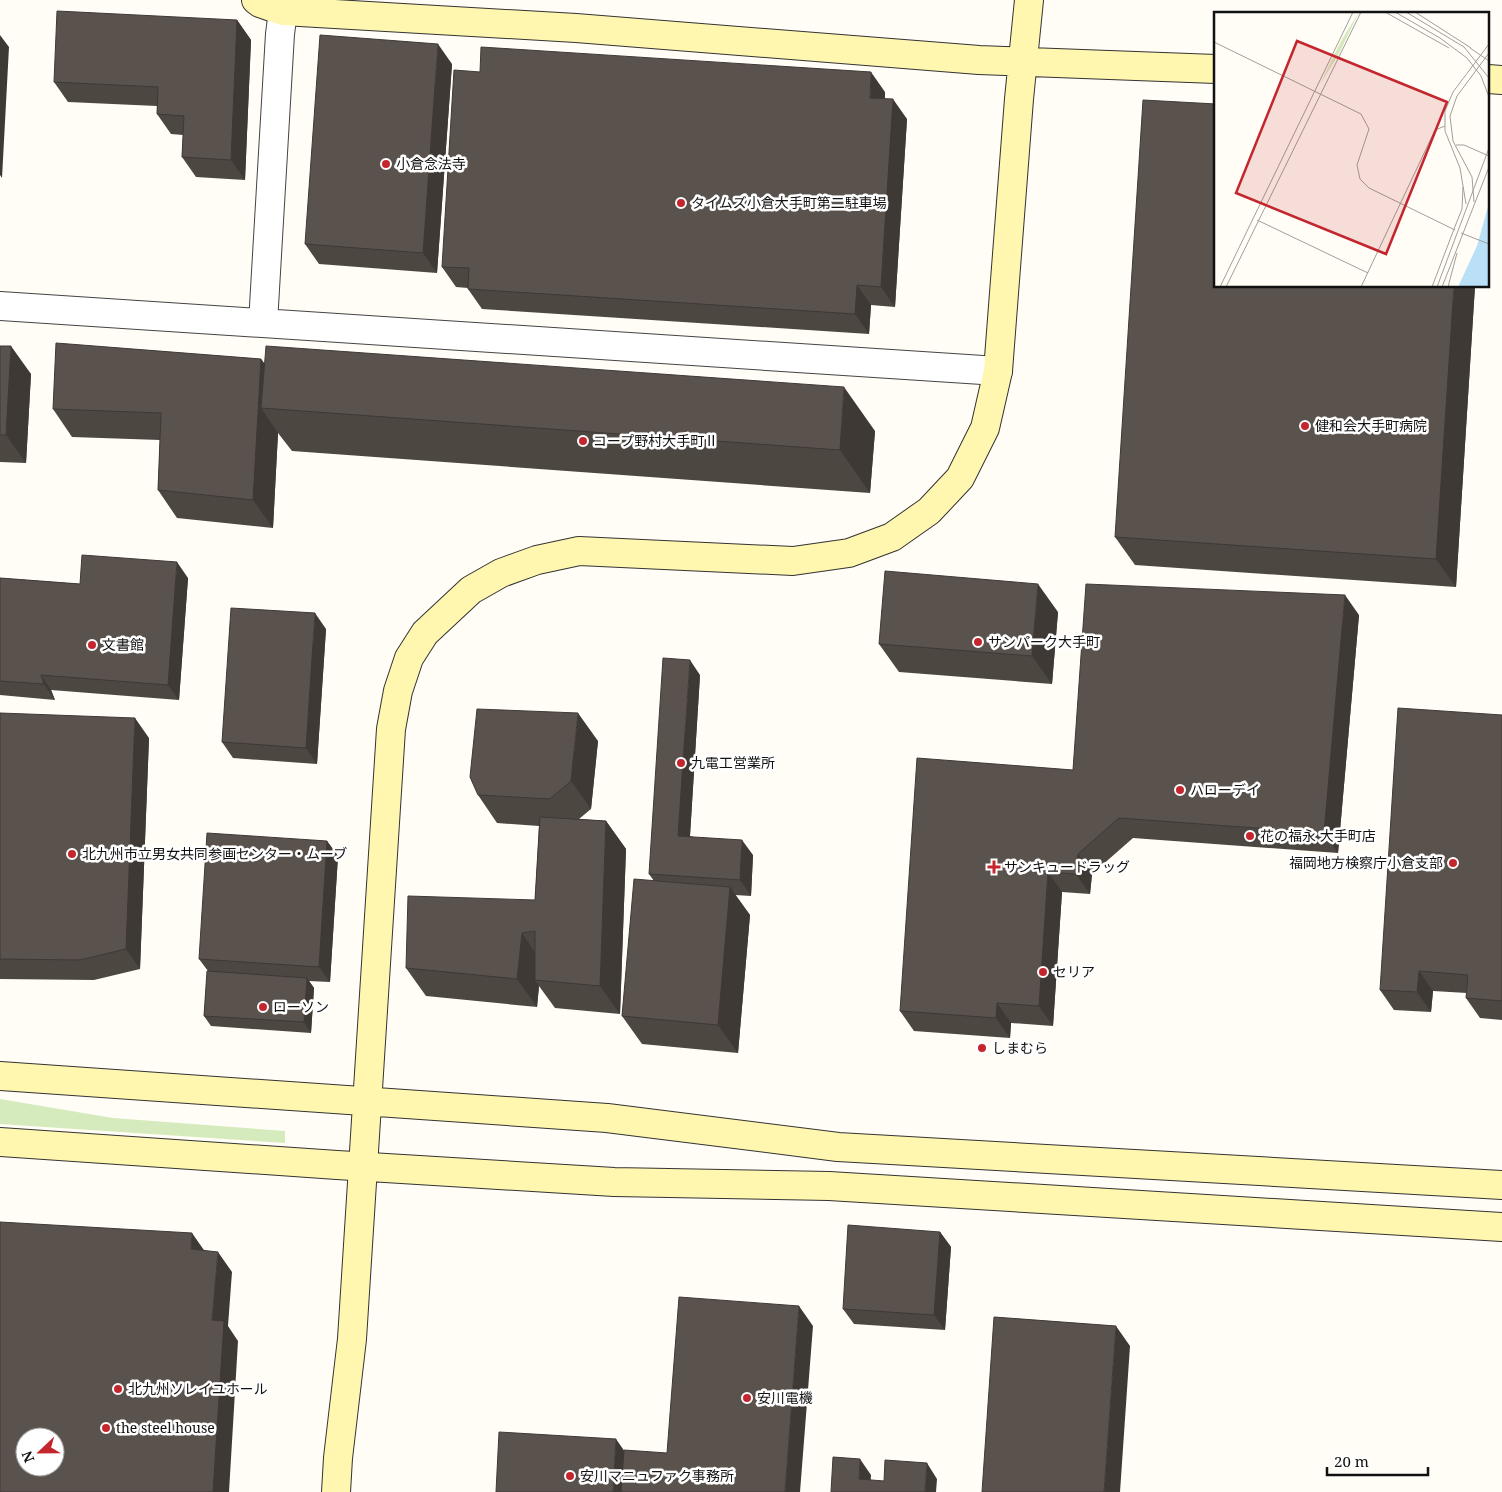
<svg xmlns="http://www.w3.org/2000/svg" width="1502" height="1492" font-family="'Noto Serif','Noto Sans JP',serif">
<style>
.green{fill:#d5ebbd}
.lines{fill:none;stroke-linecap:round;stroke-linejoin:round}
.street-casing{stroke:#444;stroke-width:30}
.secondary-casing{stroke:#333;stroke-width:30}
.street{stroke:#fff;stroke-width:28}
.secondary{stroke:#fff6b0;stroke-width:28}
.wall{fill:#4d4742}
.shaded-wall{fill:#3f3936}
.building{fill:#5a524d;stroke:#3f3936;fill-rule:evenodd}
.poi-dot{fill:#c4262e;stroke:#fff;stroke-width:2}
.labels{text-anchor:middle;stroke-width:5;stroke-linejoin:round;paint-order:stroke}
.poi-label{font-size:14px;fill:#111;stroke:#fff;text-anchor:start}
.inset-road{fill:none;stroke:#a09f9a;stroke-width:1}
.view{fill:#c4262e;fill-opacity:0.15;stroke:#c4262e;stroke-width:2.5}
.inset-edge{fill:none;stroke:#111;stroke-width:2.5}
</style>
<rect width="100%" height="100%" fill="#fffdf5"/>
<path class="green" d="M0 1099 113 1118 285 1131V1143L0 1124Z"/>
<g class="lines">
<g class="street-casing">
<path id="street" d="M0 306 998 371
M263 323 280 34 283 11"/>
</g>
<g class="secondary-casing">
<path id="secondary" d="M256 0 260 3 283 11 576 28 979 60 1216 69
M1488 79 1502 80
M0 1076 607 1118 838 1147 1502 1185
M0 1142 337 1165 614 1182 829 1186 1502 1227
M336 1492 338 1458 352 1339 391 729 398 691 409 658 425 633 471 590 501 573 537 560 579 551 793 561 849 553 892 537 929 511 960 478 985 428 998 371 1019 99 1029 0"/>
</g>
<use href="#street" class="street"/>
<use href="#secondary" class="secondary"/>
</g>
<path class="wall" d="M237 20 251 40 245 180 196 177 182 157 183 135 171 134 157 114V106L68 102 54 82Z
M452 64 437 273 319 264 305 244Z
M885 92V99L907 119 895 307 871 305 869 334 482 309 468 289V288L456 287 442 267Z
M1475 286 1456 587 1135 565 1115 537Z
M0 346 31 374 26 463 0 462Z
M261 359 264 363 875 431 870 493 292 451 278 433 273 528 177 518 158 490 160 440 72 437 53 409Z
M0 578 80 584 188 578 179 700 51 690 55 700 0 695Z
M1058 612 1052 684 899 672 879 644Z
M1359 615 1338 853 1133 838 1092 874 1090 894 1062 892 1053 1026 1011 1023 1010 1038 914 1031 900 1011 1073 770Z
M326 629 317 764 233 758 222 742Z
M700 675 690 836 753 855 751 896 735 895 750 915 738 1053 642 1044 622 1016 654 881 649 874Z
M0 713 149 738 140 969 94 980 0 979Z
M1502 715V1020L1480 1018 1466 998 1467 993 1433 991 1431 1012 1394 1010 1380 990Z
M598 741 591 809 579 819 606 821 626 849 620 1014 555 1008 539 986 537 1007 426 996 406 968 535 900 539 826 497 823 478 795Z
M327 841 338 856 330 982 309 981 314 988 311 1033 211 1026 204 1016 208 971 199 959Z
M940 1232 951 1247 945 1330 854 1324 843 1309Z"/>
<path class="shaded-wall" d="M237 20 251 40 245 180 231 160Z
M0 35 9 47 2 178 0 175Z
M438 44 452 64 437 273 423 253Z
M871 72 885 92 884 118 870 98Z
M893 99 907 119 895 307 881 287Z
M857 285 871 305 869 334 855 314Z
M1454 286H1475L1456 587 1436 559Z
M11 346 31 374 26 463 6 435Z
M261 359 281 387 261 408 278 433 273 528 253 500Z
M844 387 875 431 870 493 840 450Z
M177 562 188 578 179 700 168 685Z
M1038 584 1058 612 1052 684 1032 656Z
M1345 595 1359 615 1338 853 1324 833Z
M315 613 326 629 317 764 306 748Z
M690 660 700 675 689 851 678 836Z
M41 675 51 690 55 700 44 684Z
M578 713 598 741 591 809 571 781Z
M135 718 149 738 140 969 126 949Z
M606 821 626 849 620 1014 600 986Z
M742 840 753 855 751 896 740 880Z
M327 841 338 856 330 982 319 967Z
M1078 854 1092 874 1090 894 1076 874Z
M1048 872 1062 892 1053 1026 1039 1006Z
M730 887 750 915 738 1053 718 1025Z
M522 933 541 961 535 980 539 986 537 1007 517 979Z
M1419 971 1433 991 1431 1012 1417 992Z
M307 978 314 988 311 1033 304 1022Z
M997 1003 1011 1023 1010 1038 996 1018Z
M940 1232 951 1247 945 1330 934 1315Z
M192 1233 206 1253 191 1249Z
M218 1252 232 1272 228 1326 238 1341 229 1492H213L212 1320Z
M799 1306 813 1326 800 1492H785Z
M1116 1326 1130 1346 1120 1492H1104Z
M616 1439 630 1459 628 1492H613Z
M860 1459 871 1475 870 1492 859 1479Z
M927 1463 937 1479 936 1492H925Z"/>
<path class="building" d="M57 11 237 20 231 160 182 157 184 116 157 114 158 87 54 82Z
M320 35 438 44 423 253 305 244Z
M481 47 871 72 870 98 893 99 881 287 857 285 855 314 468 289 469 268 442 267 454 70 480 72Z
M1143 100 1216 104V286H1454L1436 559 1115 537Z
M56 343 261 359 253 500 158 490 161 413 53 409Z
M0 346H11L6 435H0Z
M266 346 844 387 840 450 261 408Z
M82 555 177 562 168 685 41 675 44 684 0 681V578L80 584Z
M885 571 1038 584 1032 656 879 644Z
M1086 584 1345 595 1324 833 1119 818 1078 854 1076 874 1048 872 1039 1006 997 1003 996 1018 900 1011 917 758 1073 770Z
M231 608 315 613 306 748 222 742Z
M663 658 690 660 678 836 742 840 740 880 649 874Z
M1398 708 1502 715V1001L1466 998 1468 975 1419 971 1417 992 1380 990Z
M477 709 578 713 571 781 550 799 478 795 470 777Z
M0 713 135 718 126 949 80 960 0 959Z
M540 817 606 821 600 986 535 980V931L522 933 517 979 406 968 408 896 535 900Z
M207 833 327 841 319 967 199 959Z
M634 879 730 887 718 1025 622 1016Z
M207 971 307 978 304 1022 204 1016Z
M0 1222 192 1233 191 1249 218 1252 212 1320 224 1321 213 1492H0ZM25 1437H55V1467H25Z
M848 1225 940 1232 934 1315 843 1309Z
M679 1297 799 1306 785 1492H621L624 1450 667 1453Z
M994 1317 1116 1326 1104 1492H982Z
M499 1432 616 1439 613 1492H496Z
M833 1457 860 1459 859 1479 884 1481 885 1460 927 1463 925 1492H831Z"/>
<g class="poi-dot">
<circle cx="386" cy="164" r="5"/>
<circle cx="681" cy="203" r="5"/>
<circle cx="1305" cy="426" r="5"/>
<circle cx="583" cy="441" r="5"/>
<circle cx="978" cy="642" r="5"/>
<circle cx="92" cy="645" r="5"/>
<circle cx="681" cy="763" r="5"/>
<circle cx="1180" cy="790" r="5"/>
<circle cx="1250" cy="836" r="5"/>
<circle cx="72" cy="854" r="5"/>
<circle cx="1453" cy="863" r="5"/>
<path d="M991.5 859.5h5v5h5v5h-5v5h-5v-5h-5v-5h5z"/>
<circle cx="1043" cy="972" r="5"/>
<circle cx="263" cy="1007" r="5"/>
<circle cx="982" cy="1048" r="5"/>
<circle cx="118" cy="1389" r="5"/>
<circle cx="747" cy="1398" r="5"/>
<circle cx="106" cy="1428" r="5"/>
<circle cx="570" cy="1476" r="5"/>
</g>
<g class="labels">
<g class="poi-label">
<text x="396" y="169">小倉念法寺</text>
<text x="691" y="208">タイムズ小倉大手町第二駐車場</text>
<text x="1315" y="431">健和会大手町病院</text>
<text x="593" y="446">コープ野村大手町Ⅱ</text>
<text x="988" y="647">サンパーク大手町</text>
<text x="102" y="650">文書館</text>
<text x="691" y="768">九電工営業所</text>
<text x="1190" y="795">ハローデイ</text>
<text x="1260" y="841">花の福永 大手町店</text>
<text x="82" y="859">北九州市立男女共同参画センター・ムーブ</text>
<text x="1443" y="868" text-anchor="end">福岡地方検察庁小倉支部</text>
<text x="1004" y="872">サンキュードラッグ</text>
<text x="1053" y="977">セリア</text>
<text x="273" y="1012">ローソン</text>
<text x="992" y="1053">しまむら</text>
<text x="128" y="1394">北九州ソレイユホール</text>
<text x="757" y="1403">安川電機</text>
<text x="116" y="1433">the steel house</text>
<text x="580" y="1481">安川マニュファク事務所</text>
</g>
</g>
<g transform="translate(1214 12)">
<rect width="275" height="275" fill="#fffdf5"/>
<path d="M145 0 125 42 106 72 127 29Z" fill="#d5ebbd"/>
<path d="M275 191V275H244L263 234Z" fill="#b9e0f7"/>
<path class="inset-road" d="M171 0 235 36M181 0 226 26 253 46 267 64 275 85M192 0 250 35 275 66M201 0 257 36M0 30 147 102 155 117 143 153 146 167 155 176 241 218M256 36 275 49M242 133H250L275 144M260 190 258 165 239 129 236 104 243 84 275 41M252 192 246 156 231 119V99L239 80 275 32M43 208 154 261M240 217 248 197 249 175M247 221 275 232M6 275 139 0M12 275 147 0M147 275 221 118 231 114M218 275 240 217M223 275 275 136M228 275 275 155M234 275 243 241"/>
<path class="view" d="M83 29 233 90 172 242 22 181Z"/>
<rect width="275" height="275" class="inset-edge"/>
</g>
<g transform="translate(40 1452) rotate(248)"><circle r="24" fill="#ffffff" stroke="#a0a0a0"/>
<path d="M0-4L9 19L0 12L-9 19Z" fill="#c4262e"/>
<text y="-8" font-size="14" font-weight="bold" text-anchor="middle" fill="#111111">N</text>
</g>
<path d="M1327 1467v8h101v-8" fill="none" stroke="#111111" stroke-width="2.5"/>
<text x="1334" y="1467" font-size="15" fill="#111111" stroke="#ffffff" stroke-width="4" paint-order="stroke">20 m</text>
</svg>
